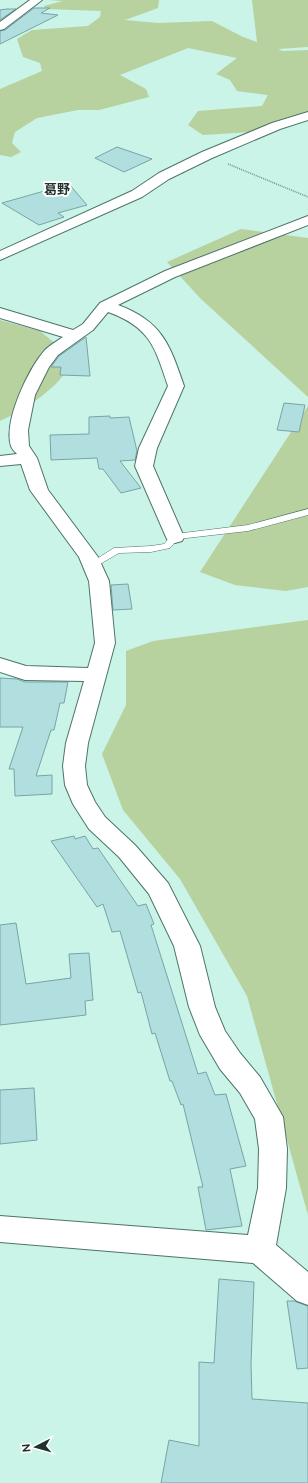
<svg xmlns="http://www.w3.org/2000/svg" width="308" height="1483" font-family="Raleway,'Noto Sans JP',sans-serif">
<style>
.green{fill:#b7d19f}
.building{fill:#b1dedf;stroke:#78a4a5}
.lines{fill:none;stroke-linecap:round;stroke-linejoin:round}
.service-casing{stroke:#4d7469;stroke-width:1}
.minor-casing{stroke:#4d7469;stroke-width:2}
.path{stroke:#739188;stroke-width:1.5;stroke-dasharray:1 1;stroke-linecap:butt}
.service{fill:#fff;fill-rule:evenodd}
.minor{fill:#fff;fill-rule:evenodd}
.labels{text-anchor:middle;stroke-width:4;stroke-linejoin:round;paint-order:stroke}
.far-neighbourhood-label{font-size:13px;font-weight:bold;fill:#22332e;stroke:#fff}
</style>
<rect width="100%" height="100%" fill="#c9f4e7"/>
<path class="green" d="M48 0H159L158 8 125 20 158 23 212 21 243 37 257 42 252 0H308V47L278 49 283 51 308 50V112L251 132 203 135 188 125 198 111 262 106 268 95 237 91 230 80 216 74 237 58 188 48 120 75 146 89 149 97 99 110H78L37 118 15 132 12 143 21 152 11 157 0 155V89L42 71 40 63 23 57 17 39 32 30 88 26 100 17 101 11 46 9 44 6 63 1Z
M241 229 308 238V397L201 299 167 262Z
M0 320 40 331 68 354C68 359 69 366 67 370 54 391 22 411 0 421Z
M308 406V587L286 591 235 585 200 572Z
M308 620V1215L247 996 180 879 123 810 102 754 126 705V651L153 641Z"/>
<path class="building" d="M34 8H50L41 13 58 15 0 44V31L5 30Z
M7 9H16L0 20V10Z
M117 147 152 159 124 172 95 158Z
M69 184 87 205 58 213 64 217 39 225 2 203Z
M86 337 90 376 60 375 61 367H51L59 356Z
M284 403 305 405 299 432 277 430Z
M110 416V418L129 417 137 451 135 460 120 461 141 488 121 493 103 469H99L97 458 51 460 50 435 89 434V417Z
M128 584 132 609 113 610 111 585Z
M0 678 17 679 25 682H68L64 703H60L54 730H51L36 776 52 775V794L15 796 14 769H9L23 727H0Z
M74 836 75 839 85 836 93 849 98 848 138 906 146 904 154 924 151 925 198 1074 206 1072 215 1095 226 1094 246 1166 230 1169 242 1226 206 1230 198 1187H203L183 1104 181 1105 172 1081H170L155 1033 152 1034 141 992 138 993 120 931 112 932 103 904 97 907 51 841Z
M16 923 26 984 71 978 69 954 89 953 93 1000 85 1001 86 1015 0 1025V925Z
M34 1088 37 1140 0 1144V1090Z
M219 1279 254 1282 251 1364 252 1399 308 1403V1483H161L169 1440 199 1446V1362L214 1363Z
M287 1301H294L308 1306V1368L297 1369Z"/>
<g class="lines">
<g class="service-casing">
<path id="service" d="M308 509V515L248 531 178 539 170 548 151 552 119 553 95 567H89L87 565 114 548 151 546 164 544 172 535 175 534 248 525Z"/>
</g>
<g class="minor-casing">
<path id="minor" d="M30 0H42L4 29 0 30V22Z
M308 112V120L280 129 212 158 169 179 142 197 0 260V251L132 191 159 173 202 152 272 123Z
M308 216V225L175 277 118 305C162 321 170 345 184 386L157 448 153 466 184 537 182 541 175 543 168 541 166 537 135 466 139 448 168 386C155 347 150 327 108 312L93 330 58 355 49 367 35 395 28 430 29 446 37 458 48 490 98 557 109 581 115 643 88 743 85 766 87 785 95 802 105 817 135 845 168 883 200 946 215 1007 225 1031 240 1053 260 1077 283 1117 287 1149 286 1188 276 1245 308 1272V1305L297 1301 253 1263 0 1242V1216L248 1235 258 1188 259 1149 255 1119 240 1093 220 1069 200 1035 189 1007 174 946 149 894 119 857 89 829 73 804 65 785 63 766 66 743 84 681 25 680 0 672V658L26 666 88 668 95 643 89 581 79 557 30 490 21 464 0 466V456L17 454C15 452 12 449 11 446 3 421 29 368 45 350 50 345 57 341 63 337L0 318V308L73 330 83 324 100 303 165 271Z"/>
</g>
<path class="path" d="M228 164 308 197"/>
<use href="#service" class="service"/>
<use href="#minor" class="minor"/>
</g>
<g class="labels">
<g class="far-neighbourhood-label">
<text x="57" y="194">葛野</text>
</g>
</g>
<g transform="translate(36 1447) rotate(264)" stroke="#ffffff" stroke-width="3" paint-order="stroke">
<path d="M0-3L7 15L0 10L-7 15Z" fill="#22332e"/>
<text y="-6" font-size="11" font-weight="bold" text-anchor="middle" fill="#22332e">N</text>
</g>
</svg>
